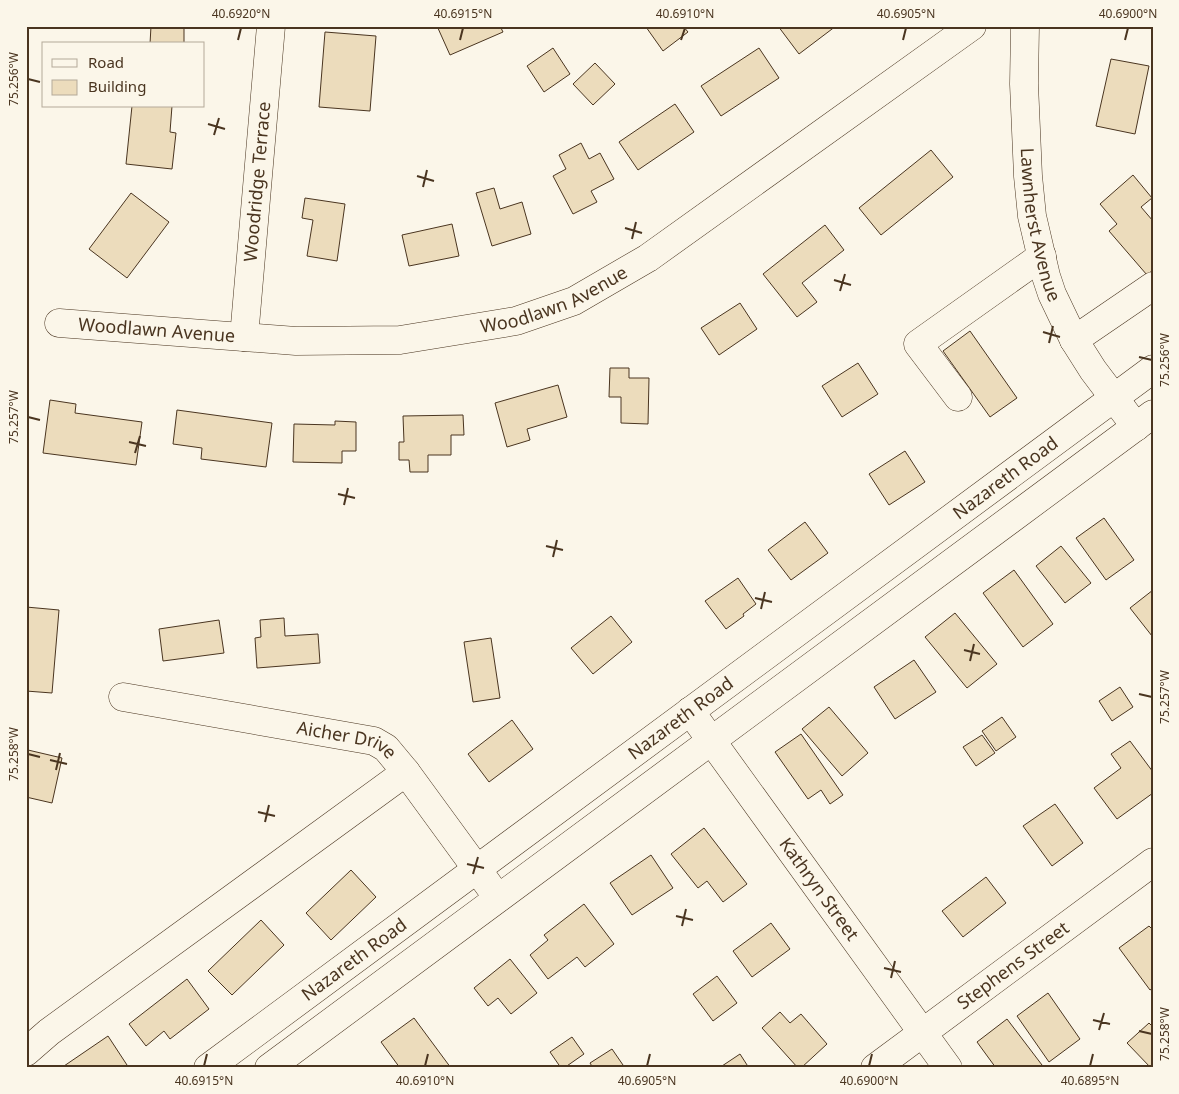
<svg xmlns="http://www.w3.org/2000/svg" width="1179" height="1094" font-family="'Noto Sans',sans-serif">
<style>
.building{fill:#ecdcbc;stroke:#4a3520}
.lines{fill:none;stroke-linecap:round;stroke-linejoin:round}
.minor-casing{stroke:#4a3520;stroke-width:29}
.highway-casing{stroke:#4a3520;stroke-width:29}
.minor{stroke:#fbf6e9;stroke-width:28}
.highway{stroke:#fbf6e9;stroke-width:28}
.ticks{fill:none;stroke:#4a3520;stroke-width:2}
.labels{text-anchor:middle;stroke-width:4;stroke-linejoin:round;paint-order:stroke}
.street-label{font-size:18px;fill:#4a3520;stroke:#fbf6e9}
.neatline{fill:none;stroke:#4a3520;stroke-width:2}
.ticks-label{font-size:12px;text-anchor:middle;fill:#4a3520}
</style>
<rect width="100%" height="100%" fill="#fbf6e9"/>
<path class="building" d="M151 26H184V44H150Z
M437 26H500L503 32 450 55Z
M647 26H683L688 32 663 51 646 27Z
M778 26H836L799 54Z
M325 32 376 36 370 111 319 107Z
M553 48 570 74 544 92 527 66Z
M759 48 779 78 721 116 701 86Z
M1111 59 1149 66 1135 134 1096 126Z
M595 63 615 84 593 105 573 84Z
M675 104 694 132 638 170 619 142Z
M132 106H172L170 132 176 133 172 169 126 164Z
M581 143 589 159 600 153 614 179 591 191 597 202 573 214 553 176 566 169 559 155Z
M931 150 953 177 881 235 859 208Z
M1133 175 1152 198 1141 207 1153 221V270L1147 275 1109 231 1117 224 1100 204Z
M494 188 500 209 522 202 531 234 492 246 476 193Z
M131 193 169 222 127 278 89 249Z
M305 198 345 204 337 261 307 256 313 220 302 218Z
M452 224 459 256 409 266 402 235Z
M825 225 844 250 802 283 817 302 797 317 763 274Z
M740 303 757 329 719 355 701 328Z
M970 331 1017 398 990 417 943 351Z
M858 363 878 394 842 417 822 386Z
M610 368H629V378H649L648 424 621 423V397H609Z
M558 385 567 417 527 429 530 440 507 447 495 403Z
M50 400 76 404 75 413 142 422 136 465 43 453Z
M177 410 272 423 266 467 201 459 202 448 173 444Z
M463 415 464 435H451V455H428V472H410L409 460H399V442H404L403 416Z
M335 421 356 422V451H342V463L293 462 294 424 335 425Z
M905 451 925 482 889 505 869 474Z
M1104 518 1134 560 1106 580 1076 538Z
M805 522 828 553 791 580 768 550Z
M1061 546 1091 583 1065 603 1036 566Z
M1014 570 1053 624 1023 647 983 593Z
M738 578 756 604 743 614 744 616 726 629 705 601Z
M1153 590V636H1152L1130 608Z
M26 607 59 610 52 693 26 691Z
M955 613 997 664 967 688 925 637Z
M611 616 632 642 593 674 571 648Z
M284 618 285 636 318 634 320 663 257 668 255 638 261 637 260 620Z
M219 620 224 653 163 661 159 629Z
M491 638 500 698 473 702 464 642Z
M914 660 936 692 895 719 874 687Z
M1120 687 1133 707 1112 721 1099 701Z
M829 707 868 753 842 776 802 729Z
M1002 717 1016 737 996 751 982 731Z
M512 720 533 749 489 782 468 754Z
M801 734 843 795 830 804 821 790 808 799 775 752Z
M982 735 995 753 976 766 963 747Z
M1130 741 1153 772V793L1117 819 1094 788 1121 768 1111 754Z
M28 750 62 758 52 803 26 797V759Z
M1055 804 1083 843 1052 866 1023 826Z
M704 828 747 884 723 902 707 881 698 888 671 854Z
M651 855 673 888 632 915 610 883Z
M351 870 376 897 331 940 306 913Z
M986 877 1006 903 963 937 942 911Z
M584 904 614 944 585 967 577 957 548 979 530 955 548 940 544 935Z
M261 920 284 945 232 995 208 971Z
M771 923 790 949 752 977 733 951Z
M1149 926 1153 930V988L1150 990 1119 948Z
M510 959 537 993 511 1014 498 998 488 1006 474 988Z
M717 976 737 1003 713 1021 693 994Z
M187 979 209 1009 170 1039 164 1031 146 1046 129 1024Z
M1048 993 1080 1039 1049 1062 1017 1016Z
M780 1012 790 1023 801 1014 827 1044 801 1068H798L762 1028Z
M414 1018 451 1068H400L381 1042Z
M1007 1019 1042 1065 1038 1068H996L977 1042Z
M1149 1023 1153 1027V1068H1151L1127 1043Z
M108 1036 127 1065 122 1068H65L64 1066Z
M572 1037 584 1054 564 1068H561L550 1052Z
M612 1049 623 1065 620 1068H593L590 1063Z
M740 1054 749 1068H719Z"/>
<g class="lines">
<g class="minor-casing">
<g id="minor">
<path id="s1" d="M1025 26 1024 84 1028 176 1032 216 1046 276 1052 294 1074 340 1093 370 1136 427"/>
<path id="s2" d="M59 323 296 341 400 340 516 321 574 301 648 258 972 26"/>
<path id="s3" d="M244 337 271 26"/>
<path d="M1074 340 1153 286"/>
<path d="M958 397 918 344 1042 256"/>
<path id="s4" d="M123 697 374 741 386 748 406 772 498 898"/>
<path id="s5" d="M690 711 948 1068"/>
<path d="M26 1052 49 1032 406 772"/>
<path id="s6" d="M875 1068 1153 862"/>
</g>
</g>
<g class="highway-casing">
<g id="highway">
<path id="s7" d="M208 1068 1153 369"/>
<path d="M269 1068 1153 414"/>
</g>
</g>
<use href="#minor" class="minor"/>
<use href="#highway" class="highway"/>
</g>
<path class="ticks" d="M238 40 241 28M460 40 463 28M681 40 685 28M903 40 906 28M1125 40 1128 28M28 79 40 82M208 124 225 129M214 135 219 118M417 176 434 181M423 187 427 170M625 228 642 233M632 239 636 222M834 280 851 285M840 291 845 274M1043 332 1060 337M1049 343 1053 326M1139 357 1152 360M28 417 40 420M129 442 146 446M135 453 140 436M338 494 355 498M344 505 348 488M546 546 563 550M553 557 557 540M755 598 772 602M761 609 765 592M964 650 980 654M970 661 974 644M1139 694 1152 697M28 754 40 757M50 760 67 764M56 770 60 753M258 812 275 816M265 822 269 805M467 864 484 868M473 874 478 857M676 916 693 920M682 926 686 909M884 968 901 972M891 978 895 961M1093 1020 1110 1024M1099 1030 1104 1013M1139 1031 1152 1034M204 1066 207 1054M425 1066 428 1054M647 1066 650 1054M869 1066 872 1054M1090 1066 1093 1054"/>
<g class="labels">
<g class="street-label">
<text dy="6" stroke="none"><textPath href="#s3" startOffset="156">Woodridge Terrace</textPath></text>
<text dy="6" stroke="none"><textPath href="#s1" startOffset="200">Lawnherst Avenue</textPath></text>
<text dy="6" stroke="none"><textPath href="#s2" startOffset="502">Woodlawn Avenue</textPath></text>
<text dy="6" stroke="none"><textPath href="#s2" startOffset="98">Woodlawn Avenue</textPath></text>
<text dy="6" stroke="none"><textPath href="#s7" startOffset="992">Nazareth Road</textPath></text>
<text dy="6" stroke="none"><textPath href="#s7" startOffset="588">Nazareth Road</textPath></text>
<text dy="6" stroke="none"><textPath href="#s4" startOffset="228">Aicher Drive</textPath></text>
<text dy="6" stroke="none"><textPath href="#s5" startOffset="220">Kathryn Street</textPath></text>
<text dy="6" stroke="none"><textPath href="#s7" startOffset="182">Nazareth Road</textPath></text>
<text dy="6" stroke="none"><textPath href="#s6" startOffset="172">Stephens Street</textPath></text>
</g>
</g>
<rect width="1179" height="1094" fill="none" stroke="#fbf6e9" stroke-width="55"/>
<rect x="42" y="42" width="162" height="65" fill="#fbf6e9" stroke="#b4a999"/>
<rect x="52" y="59" width="25" height="8" fill="#fbf6e9" stroke="#b4a999"/>
<text x="88" y="68" font-size="15" fill="#4a3520">Road</text>
<rect x="52" y="80" width="25" height="15" fill="#ecdcbc" stroke="#b4a999"/>
<text x="88" y="92" font-size="15" fill="#4a3520">Building</text>
<rect x="28" y="28" width="1124" height="1038" class="neatline"/>
<g class="ticks-label">
<text x="241" y="18">40.6920°N</text>
<text x="463" y="18">40.6915°N</text>
<text x="685" y="18">40.6910°N</text>
<text x="906" y="18">40.6905°N</text>
<text x="1128" y="18">40.6900°N</text>
<text transform="translate(14 79) rotate(-90)" y="4">75.256°W</text>
<text transform="translate(1165 360) rotate(-90)" y="4">75.256°W</text>
<text transform="translate(14 417) rotate(-90)" y="4">75.257°W</text>
<text transform="translate(1165 697) rotate(-90)" y="4">75.257°W</text>
<text transform="translate(14 754) rotate(-90)" y="4">75.258°W</text>
<text transform="translate(1165 1034) rotate(-90)" y="4">75.258°W</text>
<text x="204" y="1085">40.6915°N</text>
<text x="425" y="1085">40.6910°N</text>
<text x="647" y="1085">40.6905°N</text>
<text x="869" y="1085">40.6900°N</text>
<text x="1090" y="1085">40.6895°N</text>
</g>
</svg>
